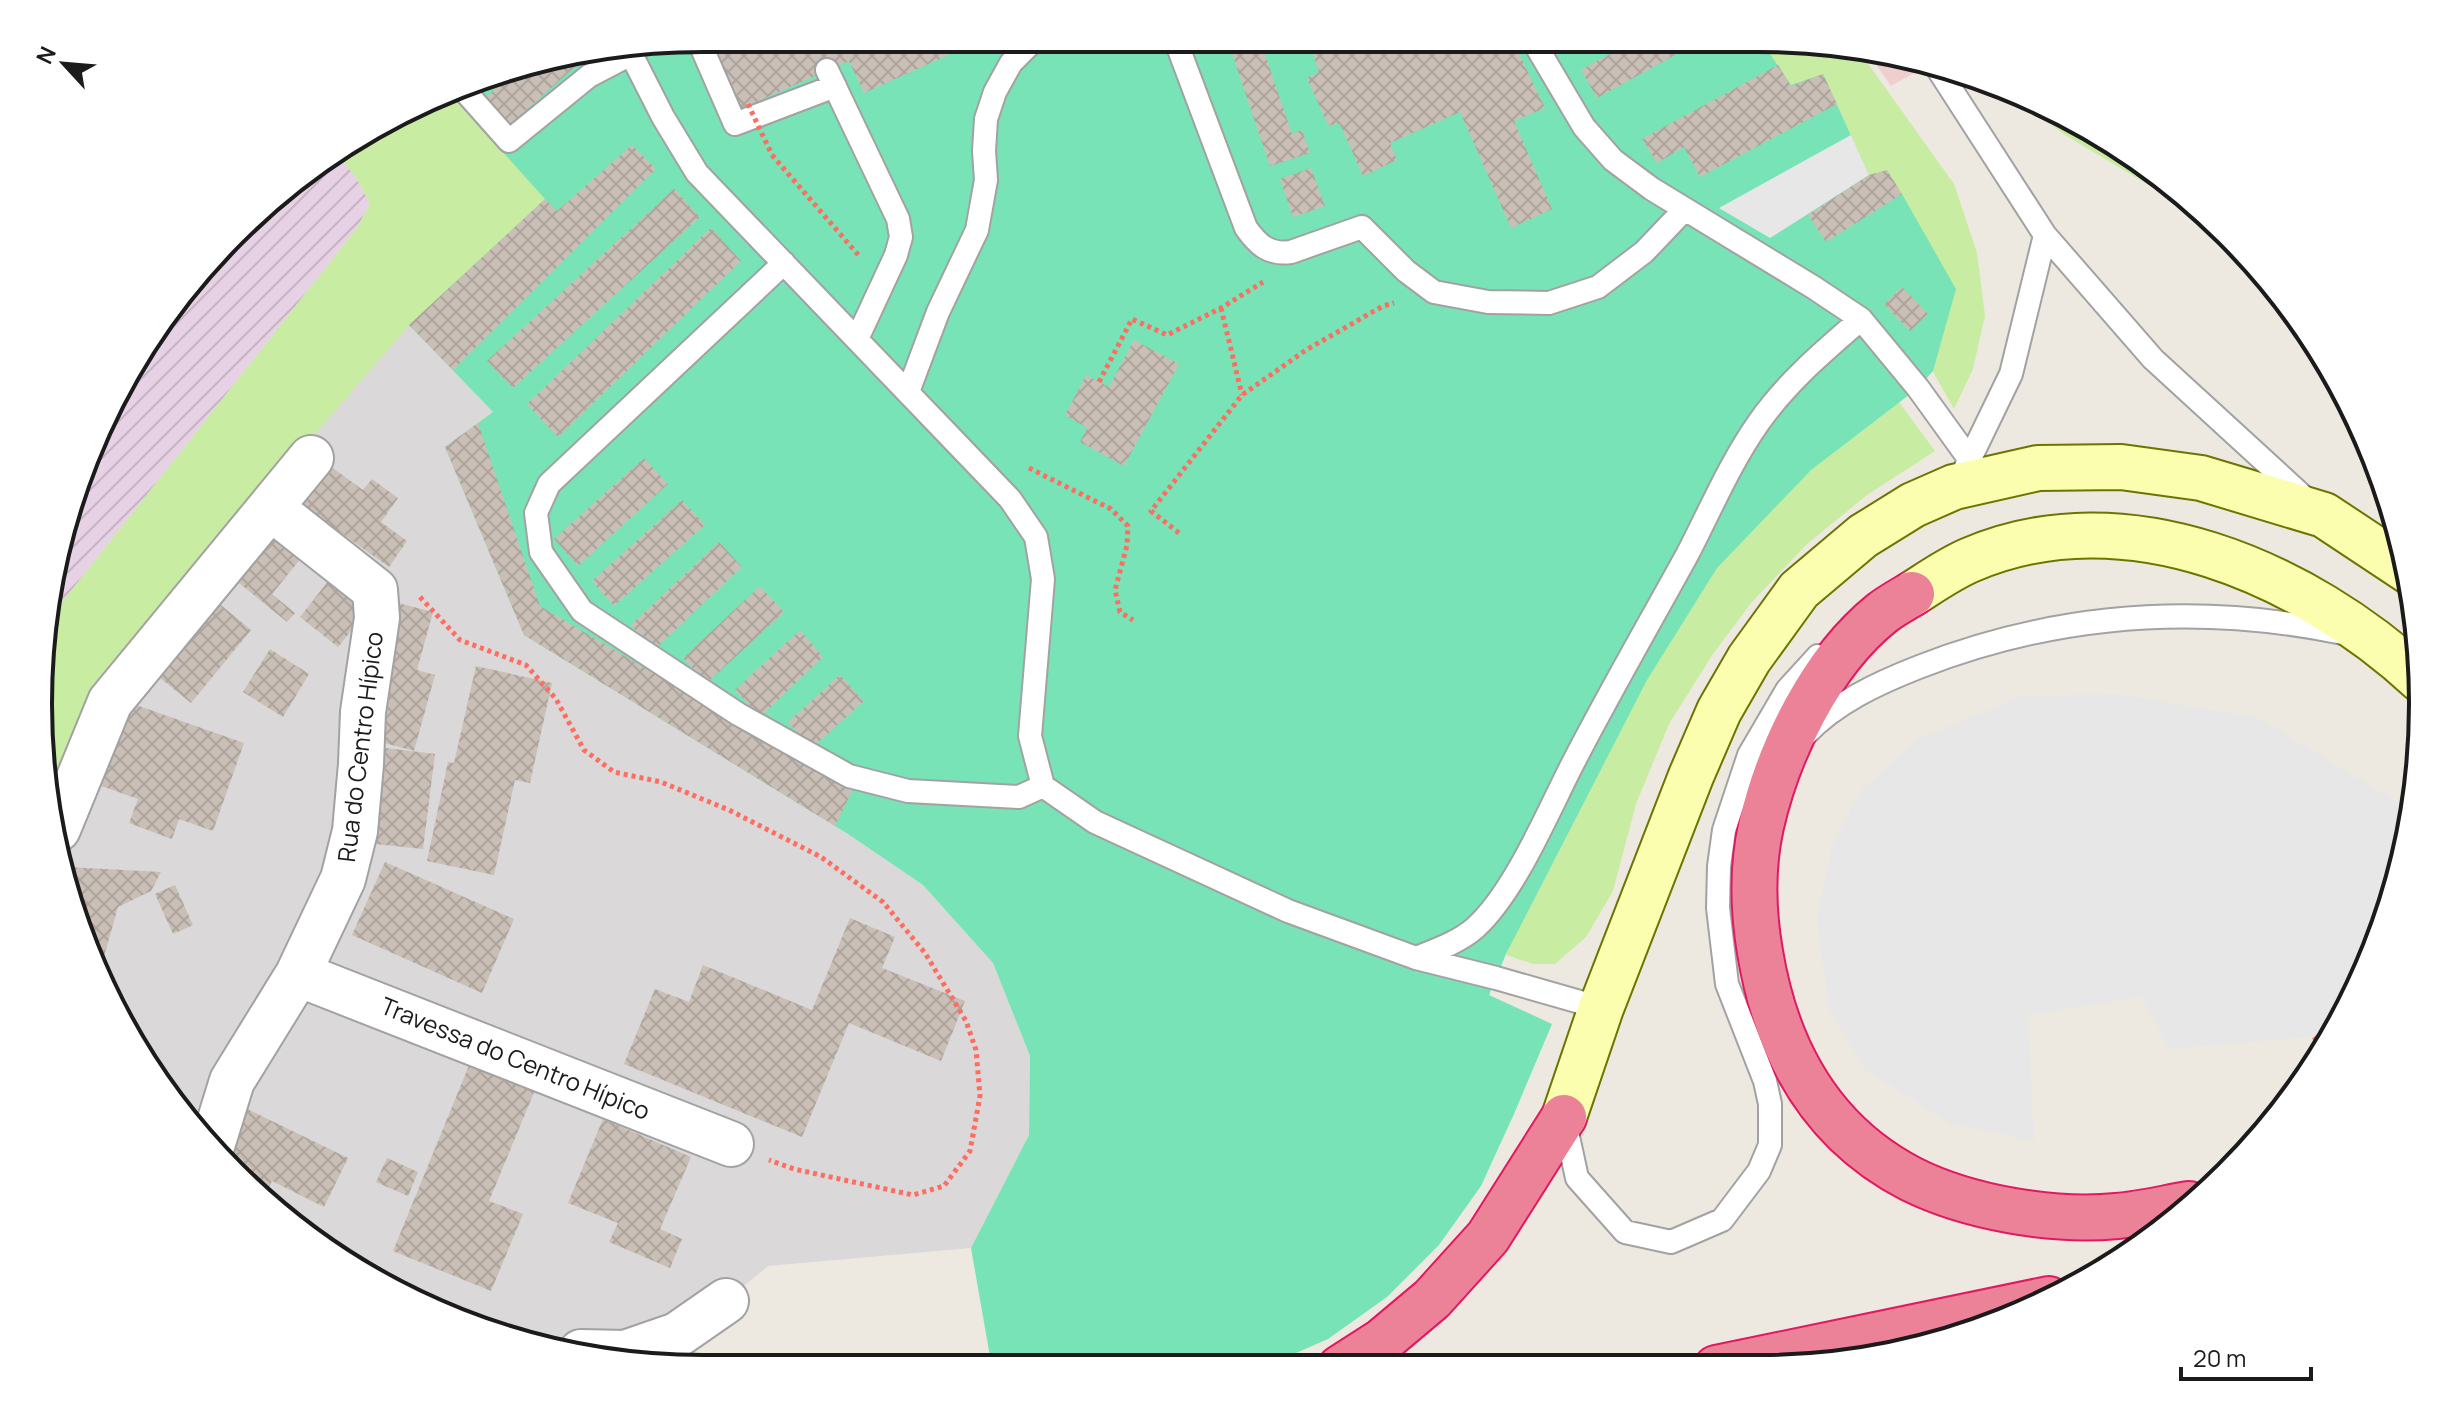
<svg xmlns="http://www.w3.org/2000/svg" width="2461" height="1407" font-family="Manrope,sans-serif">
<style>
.residential{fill:#dad8d8}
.commercial{fill:#f0cecd}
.industrial{fill:url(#industrial-furrows)}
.grass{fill:#c8eca2}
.pitch{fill:#78e3b7}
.parking{fill:#e7e7e7}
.building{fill:url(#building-cross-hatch)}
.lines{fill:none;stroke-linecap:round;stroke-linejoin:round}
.lane-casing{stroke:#a2a2a2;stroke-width:26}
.street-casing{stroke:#a2a2a2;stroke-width:48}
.secondary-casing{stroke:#6b7500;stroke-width:48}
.highway-casing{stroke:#e01962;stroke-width:48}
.path{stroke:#ff6c60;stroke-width:5;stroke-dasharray:4 4;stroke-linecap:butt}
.lane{stroke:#fff;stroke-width:22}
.street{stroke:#fff;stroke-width:44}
.secondary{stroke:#fbfdaf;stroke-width:44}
.highway{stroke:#eb8298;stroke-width:44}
.path-bridge{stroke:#ff6c60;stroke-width:5;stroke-dasharray:4 4;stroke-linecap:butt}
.labels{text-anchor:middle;stroke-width:6;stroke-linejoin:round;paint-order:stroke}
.street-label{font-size:24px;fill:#1b1b1b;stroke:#fff}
.rim{fill:none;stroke:#1b1b1b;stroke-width:4}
</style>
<defs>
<pattern id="industrial-furrows" width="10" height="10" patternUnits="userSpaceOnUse" patternTransform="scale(2)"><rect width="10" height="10" fill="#e7d1e4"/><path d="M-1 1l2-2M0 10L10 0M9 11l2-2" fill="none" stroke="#c6b3c3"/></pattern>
<pattern id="building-cross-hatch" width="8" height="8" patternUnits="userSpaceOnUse" patternTransform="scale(2)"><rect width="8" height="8" fill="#cabfb6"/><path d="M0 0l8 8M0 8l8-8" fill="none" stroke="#ada49c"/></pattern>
</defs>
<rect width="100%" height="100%" fill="#eee9e0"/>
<path class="residential" d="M409 325 493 412 445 447 524 635 848 834 923 885 993 963 1030 1056 1029 1135 971 1248 768 1266 726 1301 581 1352 490 1334 334 1257 203 1142 88 958 51 799 94 690Z"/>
<path class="commercial" d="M1868 53 1928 65 1891 86Z"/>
<path class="industrial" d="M337 155 356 177 370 203 357 228 52 615 61 531 150 333 299 175Z"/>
<path class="grass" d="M1760 39H1801L1859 51 1954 184 1977 253 1985 316 1973 369 1954 409 1910 331 1869 175 1823 74 1791 86Z
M2005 90 2127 150 2212 220 2172 199 2065 135Z
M451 94 508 156 632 118 409 325 94 690 51 799 39 747 52 615 357 228 370 203 356 177 337 155Z
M2221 227 2311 333 2345 397 2338 388Z
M1888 381 1899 402 1935 451 1867 495 1807 544 1751 603 1713 654 1669 724 1636 804 1613 891 1586 937 1555 964H1533L1506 955 1668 613Z"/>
<path class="pitch" d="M704 38 1614 39 1620 48 1637 39H1760L1791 85 1823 74 1869 175 1902 194 1956 289 1933 371 1918 388 1811 470 1717 568 1647 680 1506 954 1489 995 1552 1024 1514 1114 1481 1186 1439 1245 1387 1297 1328 1339 1262 1368H992L971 1248 1029 1135 1030 1056 993 963 923 885 848 834 524 635 445 447 493 412 409 325 545 199 451 94 490 73Z"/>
<path class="parking" d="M1851 135 1869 175 1770 238 1719 208Z
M2117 694 2259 718 2402 805 2411 823 2410 833 2373 958 2331 1035 2169 1049 2142 997 2028 1015 2034 1141 1951 1124 1864 1069 1829 1009 1817 919 1832 847 1861 790 1917 740 2021 696Z"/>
<path class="building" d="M709 38H963L966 47 864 93 849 61 740 109Z
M1227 39H1260L1292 134 1302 130 1310 153 1270 166Z
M1308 39H1512L1545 108 1514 121 1552 209 1511 228 1460 112 1390 143 1397 160 1363 176 1340 124 1328 125 1307 78 1319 72Z
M1556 39H1580L1562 49Z
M1637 39H1704L1597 98 1581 70Z
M586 57 508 126 484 99 519 68Z
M1778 65 1791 86 1823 74 1837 104 1700 177 1684 147 1657 163 1642 139Z
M632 145 656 169 453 370 409 325 545 199 557 211Z
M1311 168 1325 206 1293 217 1280 179Z
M1887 170 1902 194 1826 242 1808 215 1869 175Z
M674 189 700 217 513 388 487 361Z
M711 228 741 261 558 437 527 404Z
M1902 287 1928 314 1910 331 1884 304Z
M1134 340 1179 364 1124 466 1080 442 1087 428 1065 415 1086 375 1109 387Z
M478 423 540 606 852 791 835 826 524 635 445 447Z
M319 458 363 490 372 479 398 498 381 522 407 541 389 567 291 497Z
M644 458 668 484 578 566 554 539Z
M682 500 705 525 614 606 592 581Z
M266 528 302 557 272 594 295 613 287 622 228 574Z
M719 542 742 567 654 650 631 625Z
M329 580 367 611 338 647 300 617Z
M760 586 784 612 707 683 683 658Z
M210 596 251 630 191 703 149 669Z
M398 603 433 612 417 670 435 675 414 751 362 737Z
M800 630 823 657 760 717 735 690Z
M270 649 309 674 283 717 243 692Z
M476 666 552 683 530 783 515 780 494 875 427 861 448 762 454 763Z
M840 675 864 701 812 748 788 722Z
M122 700 244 743 213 831 179 819 172 839 129 823 138 799 93 783Z
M378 747 435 754 423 849 366 843Z
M385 862 514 919 482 993 352 935Z
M67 867 161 872 151 891 118 907 99 974 88 958Z
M175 885 193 925 173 934 155 894Z
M850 918 895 937 882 968 965 1001 941 1061 849 1023 802 1137 624 1064 655 989 689 1002 703 965 812 1010Z
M470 1063 535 1090 489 1201 523 1214 491 1291 393 1251Z
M243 1107 348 1158 324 1207 272 1181 265 1196 219 1156Z
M603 1119 691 1157 660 1229 682 1239 670 1268 609 1242 618 1223 568 1203Z
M387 1158 418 1172 408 1196 376 1182Z"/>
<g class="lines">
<g class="lane-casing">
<path id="lane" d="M698 39 735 124 835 86
M1175 39 1246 228C1258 245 1269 255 1291 252L1362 227 1406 271 1434 292 1488 302 1549 303 1598 287 1644 252 1685 209
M1532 39 1584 127 1613 160 1652 189 1813 287 1861 319 1918 388 1970 460
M629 50 663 117 697 173 1010 499 1036 537 1043 579 1030 736 1043 786 1095 822 1288 911 1416 958 1496 978 1601 1008
M1936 66 2045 235 2153 359 2308 501
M827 70 898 219 901 237 896 255 857 339
M462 88 509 141 589 76 631 54
M784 263 549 484 536 513 541 552 582 611 738 714 849 776 908 791 1019 797 1043 786
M908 392 938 312 977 230 986 180 984 151 986 119 995 92 1011 63 1030 44 1041 38
M1964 471 2011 374 2045 235
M1805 735C1835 703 1878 683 1919 667 2057 613 2198 603 2343 633
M1416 958C1436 950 1459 942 1475 928 1514 893 1547 814 1571 767 1608 695 1648 626 1687 555 1710 511 1730 463 1759 422 1787 382 1824 351 1861 319
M1564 1118 1577 1178 1625 1232 1671 1242 1722 1220 1759 1171 1770 1145V1104L1765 1081 1727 984 1718 908 1719 866 1724 830 1749 755 1787 690 1818 656"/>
</g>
<g class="street-casing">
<path id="street" d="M58 829 110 702 311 458
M298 974 731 1144
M211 1149 232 1081 298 974 343 879 355 831 361 764 363 712 377 618 375 590 271 508
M581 1352 625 1353 677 1335 726 1301"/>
</g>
<g class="secondary-casing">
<path id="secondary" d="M1912 594C1931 582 1949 569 1970 560 2126 493 2305 573 2421 680
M1564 1117 1601 1008 1691 776 1719 711 1749 659 1799 590 1863 536 1913 505 1954 487 2038 468 2121 467 2201 478 2324 515 2410 572"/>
</g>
<g class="highway-casing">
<path id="highway" d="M1912 594C1902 600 1891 606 1882 613 1821 662 1778 751 1761 826 1752 867 1753 911 1760 952 1776 1049 1820 1132 1911 1179 1969 1208 2053 1222 2117 1216 2141 1214 2165 1208 2189 1204
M1340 1368 1382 1341 1432 1299 1488 1237 1564 1117
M1716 1368 2049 1299"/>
</g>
<path class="path" d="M772 155 860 257
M1221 308 1242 395
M1099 382 1132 319 1167 335 1221 308 1263 282
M1029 468 1111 509 1128 526 1127 545 1115 590 1120 612 1133 620
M1179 533 1151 511 1242 395 1306 350 1383 306 1394 303
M420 597 460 640 526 665 556 699 584 750 614 772 661 782 729 810 821 857 883 902 925 953 966 1021 976 1050 980 1096 970 1151 944 1186 913 1195 794 1169 769 1160
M2314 1037 2324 1049"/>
<use href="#lane" class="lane"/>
<use href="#street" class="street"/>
<use href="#secondary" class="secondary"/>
<use href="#highway" class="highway"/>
<path class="path-bridge" d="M748 104 772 155"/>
</g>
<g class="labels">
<g class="street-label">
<text transform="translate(361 747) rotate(-83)" y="8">Rua do Centro Hípico</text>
<text transform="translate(515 1059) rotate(22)" y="8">Travessa do Centro Hípico</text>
</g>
</g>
<path d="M0 0H2461V1407H0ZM703 52H1758A651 651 0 0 1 2409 703V704A651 651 0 0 1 1758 1355H703A651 651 0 0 1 52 704V703A651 651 0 0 1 703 52Z" fill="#fff" fill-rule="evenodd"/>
<path class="rim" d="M703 52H1758A651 651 0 0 1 2409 703V704A651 651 0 0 1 1758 1355H703A651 651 0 0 1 52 704V703A651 651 0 0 1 703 52Z"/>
<g transform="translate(64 64) rotate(296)" stroke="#ffffff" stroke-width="6" paint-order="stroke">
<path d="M0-6L14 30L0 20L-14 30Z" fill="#1b1b1b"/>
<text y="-12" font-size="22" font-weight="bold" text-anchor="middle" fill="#1b1b1b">N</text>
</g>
<path d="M2181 1367v12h130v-12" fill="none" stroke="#1b1b1b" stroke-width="4"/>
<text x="2193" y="1367" font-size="24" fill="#1b1b1b" stroke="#ffffff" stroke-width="6" paint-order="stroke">20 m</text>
</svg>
